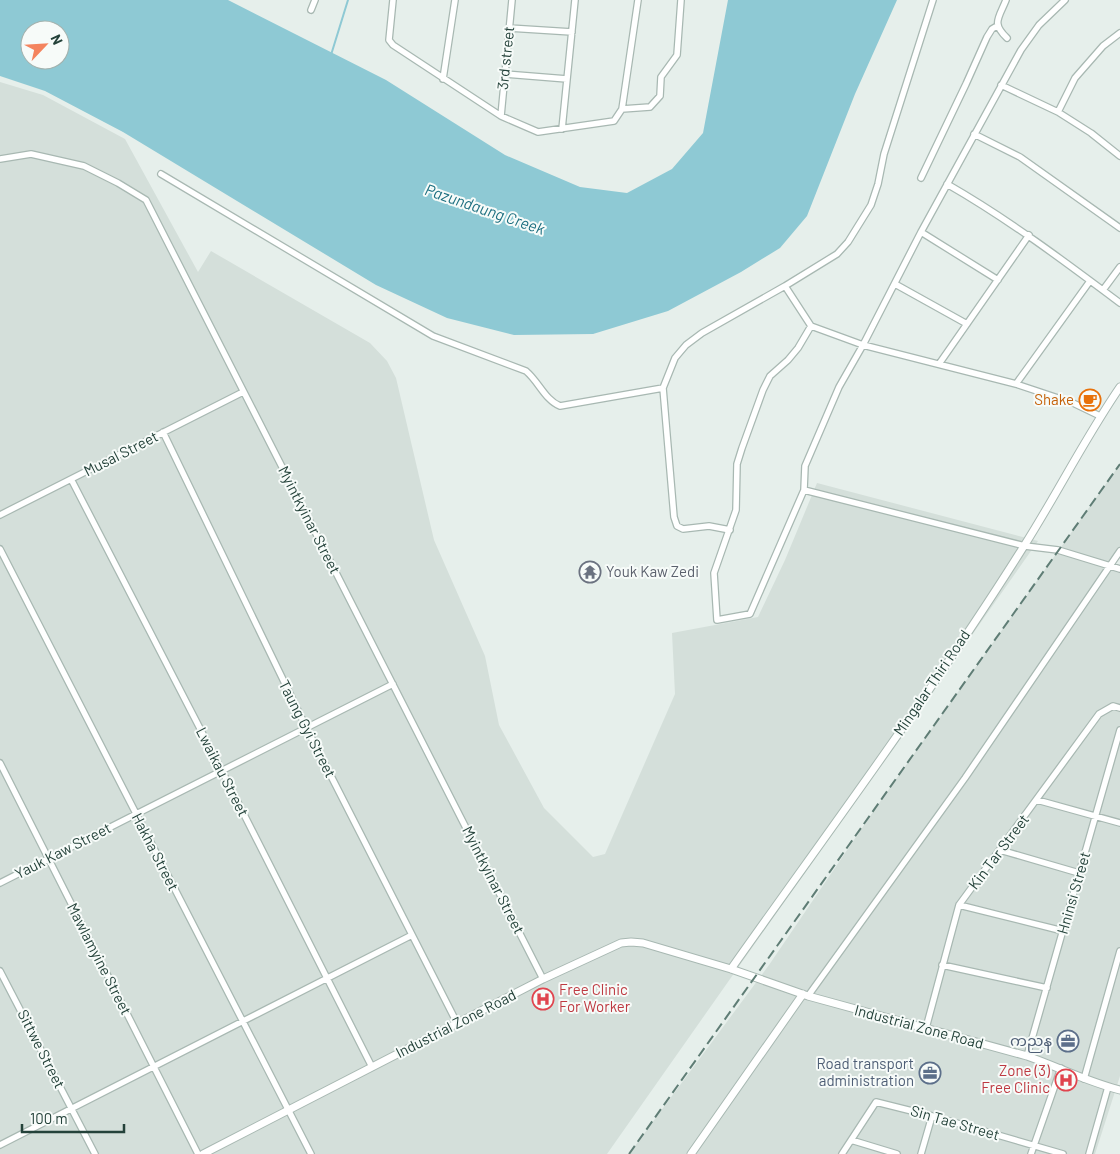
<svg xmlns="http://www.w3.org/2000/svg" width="1120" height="1154" font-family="Barlow,'Noto Sans Myanmar',sans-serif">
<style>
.built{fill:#d4dfda}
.water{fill:#8ec9d4;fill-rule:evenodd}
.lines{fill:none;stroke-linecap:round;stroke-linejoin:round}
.stream{stroke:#8ec9d4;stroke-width:2}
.minor-casing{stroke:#a8b8b2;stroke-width:8}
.tertiary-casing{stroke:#a8b8b2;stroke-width:9}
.minor{stroke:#fff;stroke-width:5.5}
.tertiary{stroke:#fff;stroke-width:7}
.rail{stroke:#5f7d75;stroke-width:2;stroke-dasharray:10 5;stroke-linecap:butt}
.labels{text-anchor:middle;stroke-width:4;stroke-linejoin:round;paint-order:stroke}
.street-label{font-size:15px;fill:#24423a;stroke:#f7fbf9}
.food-label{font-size:15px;fill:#c56008;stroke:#f7fbf9;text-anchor:end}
.worship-label{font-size:15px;fill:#5b616d;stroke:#f7fbf9;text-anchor:start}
.health-label{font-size:15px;fill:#be3a42;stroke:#f7fbf9;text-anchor:start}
.service-label{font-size:15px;fill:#4e5e75;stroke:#f7fbf9;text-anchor:end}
.water-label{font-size:16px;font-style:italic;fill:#1c6f80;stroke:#f7fbf9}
</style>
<rect width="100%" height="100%" fill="#e6efeb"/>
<path class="built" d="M0 82 43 95 125 139 198 272 211 251 370 343 387 361 396 378 434 540 485 656 499 725 544 808 593 857 605 854 675 694 672 633 758 617 785 560 817 483 1038 541 607 1154H0Z
M1120 464V551L1110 566 1120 568V1076L1095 1154H629L769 965 877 806Z"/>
<path class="water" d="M0 0H228L386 80 505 155 580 187 627 193 672 169 703 133 728 0H897L855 94 807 216 780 248 741 272 668 311 593 334 514 335 447 318 376 285 123 132 45 91 0 76ZM30 30H60V60H30Z"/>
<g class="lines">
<path class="stream" d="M331 55 348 0"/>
<g class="minor-casing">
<path id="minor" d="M393 0 389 40 393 45 501 116 538 132 614 121 622 109 638 0
M1006 0C999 18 991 23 1007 38
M311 10 315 0
M509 28 572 32
M505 74 567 79
M443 79 455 0
M1001 85 1058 112 1091 133 1120 156
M622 109 650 107 660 96 661 77 677 55 681 0
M1058 112 1075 78 1103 46 1120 33
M501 116 512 0
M562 129 575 0
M974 134 1020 157 1120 228
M0 159 31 154 84 166 118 183 146 200 543 979
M161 174 433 336 526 371C539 382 545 400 560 406L663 388
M921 178 966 84 987 37 992 29 997 26
M947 184C1008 219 1064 261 1120 303
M921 232 998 280
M895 284 967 324
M785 286 811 326 863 345 1016 384 1073 403 1100 416
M1103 290 1120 267
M811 326 798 348 788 360 770 376 763 390 742 448 737 464 736 510 714 573 717 620 750 614 804 490 805 466 839 387 863 345 921 232 1021 50 1039 25 1065 0
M939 364 1029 235
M1016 384 1090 281
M163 432 306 727 457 1023
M71 479 222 771 372 1067
M804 490 1025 546 1058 550 1120 569
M0 515 243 392
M730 530 709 526 683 529 677 526 674 517 663 388 675 358 686 345 702 333 785 286 837 254 848 242 871 205 878 184 884 154 933 0
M0 549 311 1154
M0 763 198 1154
M1037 800 1120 823
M1000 850 1079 873
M0 883 393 684
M959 905 1063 931
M942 965 1047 988
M0 971 95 1154
M808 996 965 778 1120 551
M926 1028 959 905 1099 714 1113 706 1120 708
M1027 1056 1120 730
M1084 1079 1120 951
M851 1140 897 1154
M0 1145 412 935
M842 1154 876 1102 932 1116 1063 1154
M921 1154 932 1116
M1031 1154 1061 1068
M1089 1154 1108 1087"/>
</g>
<g class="tertiary-casing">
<path id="tertiary" d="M731 969C830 829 933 691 1024 546 1057 494 1085 438 1120 387
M203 1154 543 979 621 943 631 942 643 943 731 969 808 996 1027 1056C1058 1067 1088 1082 1120 1090
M691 1154 803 994"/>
</g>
<use href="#minor" class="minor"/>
<use href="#tertiary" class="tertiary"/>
<path class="rail" d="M629 1154 1120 464"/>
</g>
<defs>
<g id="cafe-ring" transform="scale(1.125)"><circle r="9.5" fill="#f7fbf9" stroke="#e8710a" stroke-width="1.5"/><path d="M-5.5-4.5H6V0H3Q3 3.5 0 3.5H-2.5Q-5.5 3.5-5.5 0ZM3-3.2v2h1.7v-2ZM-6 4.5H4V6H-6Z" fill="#e8710a"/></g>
<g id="temple-ring" transform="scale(1.125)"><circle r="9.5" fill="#f7fbf9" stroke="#6b7280" stroke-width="1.5"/><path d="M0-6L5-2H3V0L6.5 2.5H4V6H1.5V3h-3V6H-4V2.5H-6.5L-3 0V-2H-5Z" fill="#6b7280"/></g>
<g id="hospital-ring" transform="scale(1.125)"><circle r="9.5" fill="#f7fbf9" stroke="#e0444e" stroke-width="1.5"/><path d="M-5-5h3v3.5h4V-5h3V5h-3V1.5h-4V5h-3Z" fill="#e0444e"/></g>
<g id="office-ring" transform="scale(1.125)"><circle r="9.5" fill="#f7fbf9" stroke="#5c6f8a" stroke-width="1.5"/><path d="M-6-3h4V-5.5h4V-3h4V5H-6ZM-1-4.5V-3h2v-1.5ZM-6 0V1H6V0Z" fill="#5c6f8a"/></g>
</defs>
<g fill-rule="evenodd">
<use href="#cafe-ring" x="1090" y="400"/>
<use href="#temple-ring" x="590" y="572"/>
<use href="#hospital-ring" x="543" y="999"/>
<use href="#office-ring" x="1068" y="1041"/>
<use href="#office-ring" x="930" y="1073"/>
<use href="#hospital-ring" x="1066" y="1080"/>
</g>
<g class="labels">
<g class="street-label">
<text transform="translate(506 58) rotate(-84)" y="5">3rd street</text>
<text transform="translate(121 454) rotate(-27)" y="5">Musal Street</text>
<text transform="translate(309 520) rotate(63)" y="5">Myintkyinar Street</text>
<text transform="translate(932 683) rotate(-56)" y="5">Mingalar Thiri Road</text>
<text transform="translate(307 729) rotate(63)" y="5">Taung Gyi Street</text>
<text transform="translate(222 772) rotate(63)" y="5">Lwaikau Street</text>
<text transform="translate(63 851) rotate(-27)" y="5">Yauk Kaw Street</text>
<text transform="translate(155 852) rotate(63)" y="5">Hakha Street</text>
<text transform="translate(999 852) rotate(-53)" y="5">Kin Tar Street</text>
<text transform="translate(493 880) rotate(63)" y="5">Myintkyinar Street</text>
<text transform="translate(1074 893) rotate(-74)" y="5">Hninsi Street</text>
<text transform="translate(99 959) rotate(63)" y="5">Mawlamyine Street</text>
<text transform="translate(456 1024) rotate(-27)" y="5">Industrial Zone Road</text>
<text transform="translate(919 1027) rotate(15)" y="5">Industrial Zone Road</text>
<text transform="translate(41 1049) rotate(63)" y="5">Sittwe Street</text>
<text transform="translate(955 1123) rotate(16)" y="5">Sin Tae Street</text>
</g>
<g class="food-label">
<text x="1074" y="405">Shake</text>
</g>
<g class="worship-label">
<text x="606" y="577">Youk Kaw Zedi</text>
</g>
<g class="health-label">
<text x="559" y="995">Free Clinic<tspan x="559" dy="17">For Worker</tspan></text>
<text x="1050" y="1076" text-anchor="end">Zone (3)<tspan x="1050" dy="17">Free Clinic</tspan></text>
</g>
<g class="service-label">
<text x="1052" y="1046">ကညန</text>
<text x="914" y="1069">Road transport<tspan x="914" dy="17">administration</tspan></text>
</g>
<g class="water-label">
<text transform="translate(485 209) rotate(19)" y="6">Pazundaung Creek</text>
</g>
</g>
<g transform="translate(45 45) rotate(65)"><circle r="24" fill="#f7fbf9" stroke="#a3b1ad"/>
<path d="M0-4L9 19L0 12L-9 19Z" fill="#f4845f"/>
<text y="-8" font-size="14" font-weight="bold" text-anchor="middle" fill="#24423a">N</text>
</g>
<path d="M22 1124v8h102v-8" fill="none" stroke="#24423a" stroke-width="2.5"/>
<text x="30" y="1124" font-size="15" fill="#24423a" stroke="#f7fbf9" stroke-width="4" paint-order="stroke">100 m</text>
</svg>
